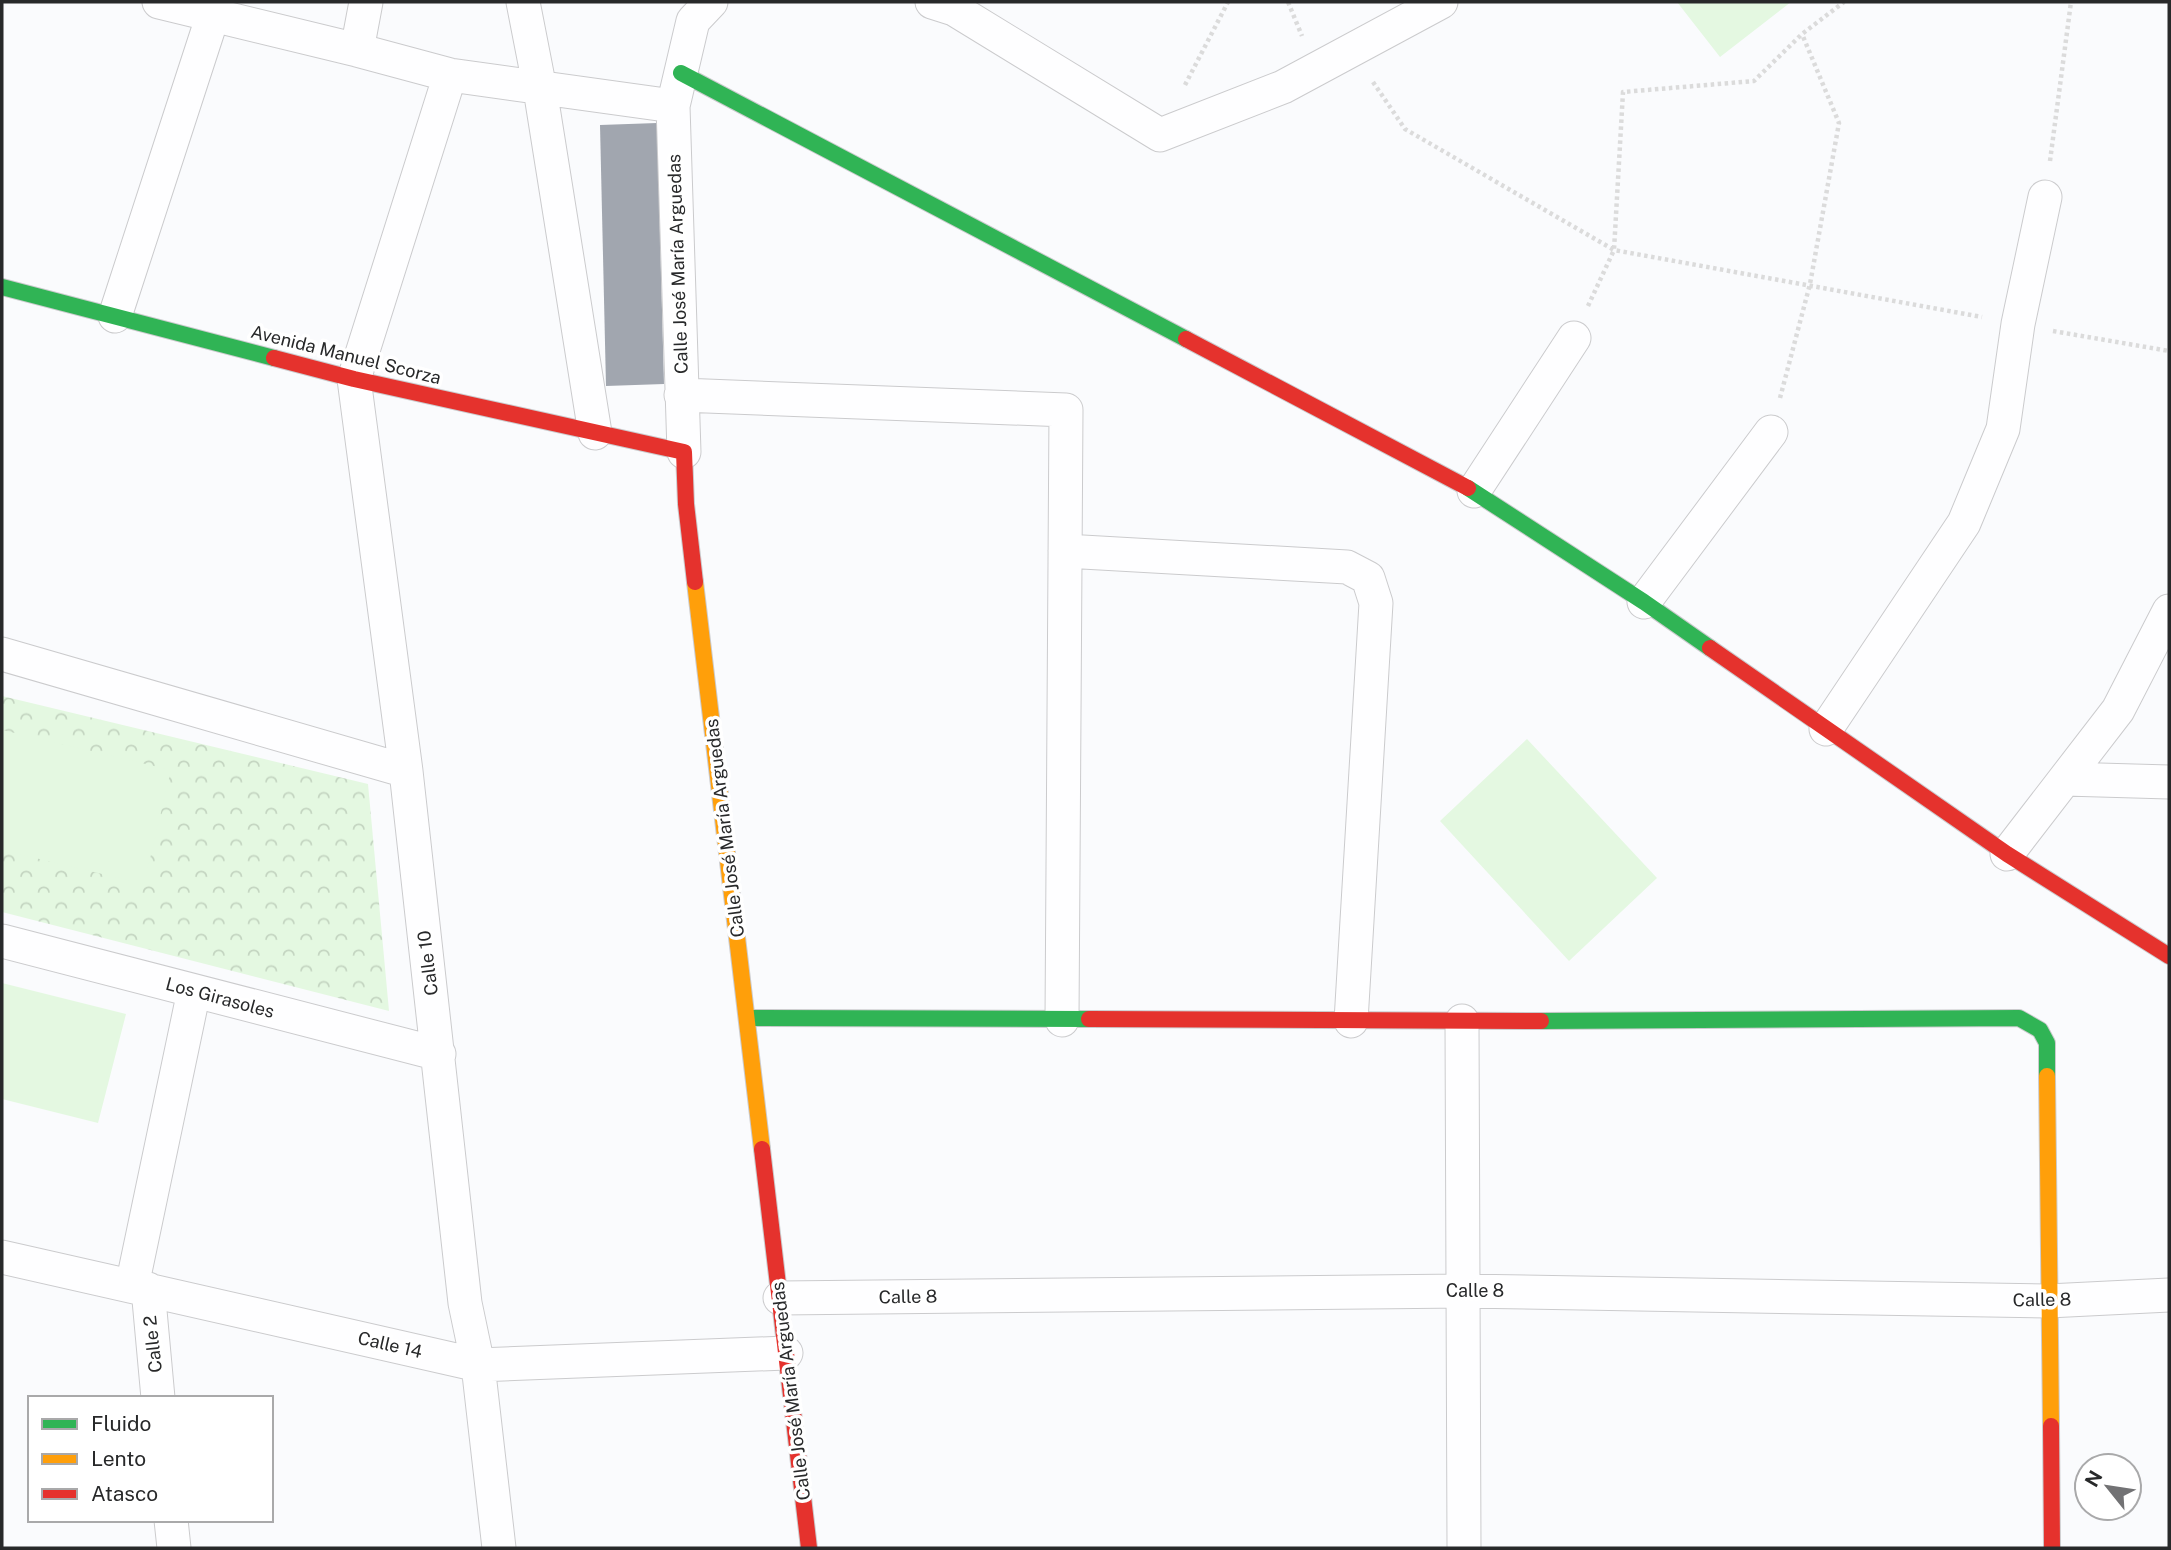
<svg xmlns="http://www.w3.org/2000/svg" width="2171" height="1550" font-family="'Public Sans',sans-serif">
<style>
.forest{fill:url(#forest-crowns)}
.pitch{fill:#e4f8e1}
.building{fill:#a1a6af}
.lines{fill:none;stroke-linecap:round;stroke-linejoin:round}
.street-casing{stroke:#cbcbcd;stroke-width:35}
.fast-casing{stroke:#cbcbcd;stroke-width:18}
.slow-casing{stroke:#cbcbcd;stroke-width:18}
.jam-casing{stroke:#cbcbcd;stroke-width:18}
.path{stroke:#dbdbdb;stroke-width:4.5;stroke-dasharray:3.5 3.5;stroke-linecap:butt}
.street{stroke:#fefeff;stroke-width:33}
.fast{stroke:#30b455;stroke-width:16}
.slow{stroke:#ff9f0a;stroke-width:16}
.jam{stroke:#e5322d;stroke-width:16}
.labels{text-anchor:middle;stroke-width:7;stroke-linejoin:round;paint-order:stroke}
.street-label{font-size:18px;fill:#28292a;stroke:#fff}
</style>
<defs>
<pattern id="forest-crowns" width="20" height="18" patternUnits="userSpaceOnUse" patternTransform="scale(1.75)"><rect width="20" height="18" fill="#e4f8e1"/><path d="M2 6a3 3 0 1 1 6 0M12 15a3 3 0 1 1 6 0" fill="none" stroke="#c4d5c1"/></pattern>
</defs>
<rect width="100%" height="100%" fill="#fafbfd"/>
<path class="forest" d="M2 696 368 784 389 1011 2 912Z"/>
<path class="pitch" d="M1677 2H1791L1720 57Z
M2 730 171 770 144 884 2 850Z
M1527 739 1657 878 1569 961 1440 821Z
M2 983 126 1014 98 1123 2 1099Z"/>
<path class="building" d="M657 123 664 384 606 386 600 125Z"/>
<g class="lines">
<g class="street-casing">
<path id="street" d="M159 2 357 50 450 75 673 106
M523 2 540 89 595 433
M932 2 954 9 1160 135 1283 87 1441 2
M357 50 366 2
M450 75 354 379 406 771 465 1303 478 1365 499 1548
M115 316 213 15
M681 395 1066 410 1062 1020
M684 452 673 106 693 21 711 2
M1474 491 1574 338
M1065 551 1347 567 1368 578 1376 603 1351 1021
M1644 602 1771 432
M2 654 406 771
M1826 729 1964 523 2003 429 2018 324 2045 197
M2065 779 2169 782
M2007 854 2118 710 2169 611
M2 941 439 1054
M1462 1021 1464 1548
M2 1257 478 1365 786 1353
M132 1286 194 991
M148 1289 158 1398
M780 1298 1463 1291 2048 1301 2169 1295
M171 1520 174 1548"/>
</g>
<g class="fast-casing">
<path id="fast" d="M681 73 1186 339
M2 287 274 358
M1468 488 1644 602 1710 648
M747 1018 1089 1019
M1541 1021 2019 1018 2040 1030 2047 1043V1076"/>
</g>
<g class="slow-casing">
<path id="slow" d="M695 582 762 1149
M2047 1076 2051 1426"/>
</g>
<g class="jam-casing">
<path id="jam" d="M1186 339 1468 488
M274 358 354 379 684 452 686 504 695 582
M1710 648 2007 854 2169 956
M1089 1019 1541 1021
M762 1149 809 1548
M2051 1426 2052 1548"/>
</g>
<path class="path" d="M1288 2 1302 36
M1373 82 1405 129 1614 250 1982 317
M1185 85 1228 2
M2050 161 2071 2
M1588 306 1614 250 1623 92 1754 81 1802 34 1844 2
M2053 331 2169 351
M1780 398 1810 284 1839 123 1802 34"/>
<use href="#street" class="street"/>
<use href="#fast" class="fast"/>
<use href="#slow" class="slow"/>
<use href="#jam" class="jam"/>
</g>
<g class="labels">
<g class="street-label">
<text transform="translate(678 264) rotate(-92)" y="6">Calle José María Arguedas</text>
<text transform="translate(346 355) rotate(14)" y="6">Avenida Manuel Scorza</text>
<text transform="translate(725 828) rotate(-97)" y="6">Calle José María Arguedas</text>
<text transform="translate(428 963) rotate(-97)" y="6">Calle 10</text>
<text transform="translate(220 998) rotate(15)" y="6">Los Girasoles</text>
<text x="1475" y="1297">Calle 8</text>
<text transform="translate(908 1297) rotate(-1)" y="6">Calle 8</text>
<text transform="translate(2042 1300) rotate(-1)" y="6">Calle 8</text>
<text transform="translate(153 1344) rotate(-96)" y="6">Calle 2</text>
<text transform="translate(390 1345) rotate(13)" y="6">Calle 14</text>
<text transform="translate(791 1391) rotate(-97)" y="6">Calle José María Arguedas</text>
</g>
</g>
<rect width="2171" height="1550" fill="none" stroke="#28292a" stroke-width="7"/>
<rect x="28" y="1396" width="245" height="126" fill="#ffffff" stroke="#a9a9aa" stroke-width="2"/>
<rect x="42" y="1419" width="35" height="10" fill="#30b455" stroke="#a9a9aa" stroke-width="2"/>
<text x="91" y="1431" font-size="21" fill="#28292a">Fluido</text>
<rect x="42" y="1454" width="35" height="10" fill="#ff9f0a" stroke="#a9a9aa" stroke-width="2"/>
<text x="91" y="1466" font-size="21" fill="#28292a">Lento</text>
<rect x="42" y="1489" width="35" height="10" fill="#e5322d" stroke="#a9a9aa" stroke-width="2"/>
<text x="91" y="1501" font-size="21" fill="#28292a">Atasco</text>
<g transform="translate(2108 1487) rotate(300)"><circle r="33" fill="#ffffff" stroke="#a9a9aa" stroke-width="2"/>
<path d="M0-5L12 26L0 18L-12 26Z" fill="#727274"/>
<text y="-10" font-size="19" font-weight="bold" text-anchor="middle" fill="#28292a">N</text>
</g>
</svg>
